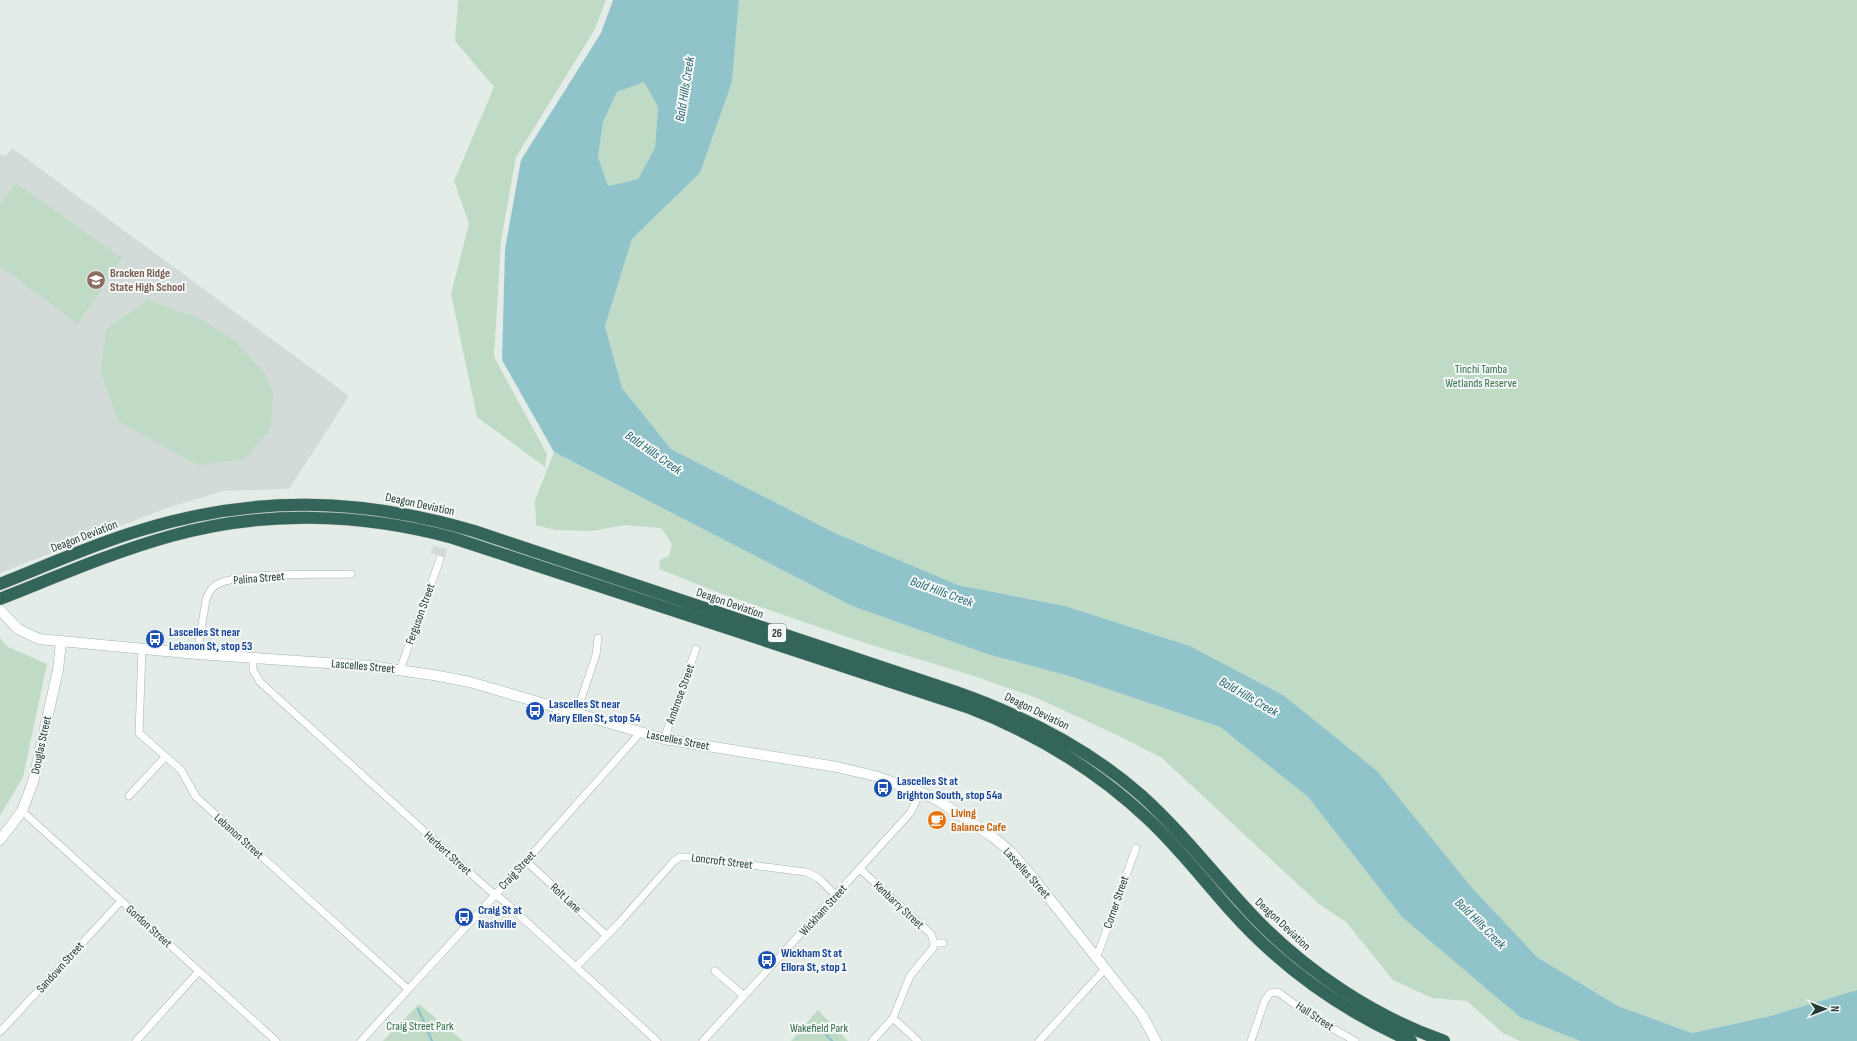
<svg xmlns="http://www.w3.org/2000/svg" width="1857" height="1041" font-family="'Sofia Sans Condensed',sans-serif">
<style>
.built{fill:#d2dbd7}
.green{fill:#bfdbc6}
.water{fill:#91c3cb;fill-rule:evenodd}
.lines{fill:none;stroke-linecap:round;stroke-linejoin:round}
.stream{stroke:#91c3cb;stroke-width:2.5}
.street-casing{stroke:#a7b3af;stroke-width:8}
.secondary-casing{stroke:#a3b6af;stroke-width:11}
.highway-casing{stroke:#c2c8c6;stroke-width:13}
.street{stroke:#fff;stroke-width:7}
.secondary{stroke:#fff;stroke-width:10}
.highway{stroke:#34655a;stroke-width:12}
.labels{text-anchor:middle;stroke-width:4;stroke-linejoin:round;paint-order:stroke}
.shield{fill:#f4f8f6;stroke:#63746f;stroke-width:1}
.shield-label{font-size:11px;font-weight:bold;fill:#253b35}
.education-label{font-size:12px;font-weight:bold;fill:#785e54;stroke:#f4f8f6;text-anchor:start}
.park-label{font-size:12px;fill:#336e49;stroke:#f4f8f6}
.street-label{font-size:12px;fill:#253b35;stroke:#f4f8f6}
.transit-label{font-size:12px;font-weight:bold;fill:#164399;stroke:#f4f8f6;text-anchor:start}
.food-label{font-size:12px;font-weight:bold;fill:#c56008;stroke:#f4f8f6;text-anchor:start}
.water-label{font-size:13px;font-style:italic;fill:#256671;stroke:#f4f8f6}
</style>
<rect width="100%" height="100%" fill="#e4ece8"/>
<path class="built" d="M12 148 349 396 289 489 223 491 164 509 0 573V154L6 156Z
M433 546 447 549 445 557 431 553Z"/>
<path class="green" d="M458 0H606L595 29 516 157 501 241 494 357 547 454 545 467 477 417 451 294 469 224 454 181 494 87 455 41Z
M739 0H1857V990L1770 1016 1692 1033 1618 1006 1537 957 1283 695 1190 646 1065 606 958 585 835 533 671 449 622 388 605 326 632 239 700 173 732 82Z
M644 81 658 107 655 148 638 179 608 186 598 157 603 122 617 92Z
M16 183 122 258 78 324 0 266V205Z
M148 300 199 318 234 340 265 374 273 394 270 429 245 459 198 465 119 422 101 373 106 329Z
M554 452 852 606 987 654 1069 676 1220 727 1308 797 1402 917 1520 1016 1580 1041H1520L1503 1033 1467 1001 1432 998 1393 980 1346 922 1319 904 1162 758 1117 735 1037 698 971 675 865 643 717 592 659 569 660 560 669 556 672 544 661 528 624 525 592 531 555 530 536 525 535 500Z
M0 638 8 647 47 664 23 777 0 816Z
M419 1004 463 1041H383Z
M818 1010 848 1041H791Z"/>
<path class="water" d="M613 0H739L732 82 700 173 632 239 605 326 622 388 671 449 835 533 958 585 1065 606 1190 646 1283 695 1377 771 1472 888 1537 957 1618 1006 1692 1033 1770 1016 1857 990V1041H1580L1520 1017 1402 917 1308 797 1220 727 1069 676 987 654 852 606 554 452 502 360 505 249 521 160 601 33ZM644 82 658 107 655 148 638 179 608 186 598 157 603 122 617 92Z"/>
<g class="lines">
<path class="stream" d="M418 1009 432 1041
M824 1032 832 1041"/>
<g class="street-casing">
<path id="street" d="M142 649 139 733 181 770 196 797 408 989
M197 654 206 600C208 594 211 588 216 585 240 571 321 575 351 574
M253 658V670L260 682 489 890 504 901 657 1041
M400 670 440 559
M576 714 596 655 598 638
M664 739 696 649
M129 796 165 757
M22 811 276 1041
M526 861 606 935
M860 869 931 934 934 943 933 948 910 976 893 1018 872 1041
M934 943H943
M1095 955 1099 951 1136 848
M576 967 619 923 674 861 680 857H687L806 872 818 878 836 895
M715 971 744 996
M893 1018 918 1041
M0 1032 121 901
M136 1041 199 971
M361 1041 526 861 640 733
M703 1041 911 812 920 792
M1039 1041 1105 969
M1251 1041 1265 1000 1270 993 1278 992 1309 1015 1355 1041"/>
</g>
<g class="secondary-casing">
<path id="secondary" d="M0 610 18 629 39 639 197 654 370 666 433 675 470 682 664 739 837 767 875 776 920 792 939 801 993 837 1011 852 1034 879 1142 1015 1156 1041
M0 840 22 811 33 782 58 670 61 642"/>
</g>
<g class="highway-casing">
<path id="highway" d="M0 584C46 566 91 545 138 531 253 495 358 497 474 531L956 692C1024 716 1088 748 1142 796 1183 833 1216 877 1254 917 1306 971 1373 1016 1444 1041
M0 599C56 577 113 552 171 536 263 510 361 513 453 538L967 707C1035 733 1096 770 1148 819 1179 848 1204 881 1231 911 1281 967 1343 1011 1411 1041"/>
</g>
<use href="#street" class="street"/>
<use href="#secondary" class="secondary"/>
<use href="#highway" class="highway"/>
</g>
<defs>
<g id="school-disc" transform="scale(1)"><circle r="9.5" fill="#8d6e63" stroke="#f4f8f6"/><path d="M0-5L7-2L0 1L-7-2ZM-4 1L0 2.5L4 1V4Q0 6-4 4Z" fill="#fff"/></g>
<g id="bus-disc" transform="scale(1)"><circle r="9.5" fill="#1a4fb4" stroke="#f4f8f6"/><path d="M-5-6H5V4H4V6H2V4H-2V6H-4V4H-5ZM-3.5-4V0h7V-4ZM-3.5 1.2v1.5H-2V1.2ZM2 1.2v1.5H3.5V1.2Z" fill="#fff"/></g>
<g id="cafe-disc" transform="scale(1)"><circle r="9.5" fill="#e8710a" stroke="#f4f8f6"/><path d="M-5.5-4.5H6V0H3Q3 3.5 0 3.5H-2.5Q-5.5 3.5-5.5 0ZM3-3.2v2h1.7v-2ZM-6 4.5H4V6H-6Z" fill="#fff"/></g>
</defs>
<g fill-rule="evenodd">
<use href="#school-disc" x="96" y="280"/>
<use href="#bus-disc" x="155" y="639"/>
<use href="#bus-disc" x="535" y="711"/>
<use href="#bus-disc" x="883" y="788"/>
<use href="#cafe-disc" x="937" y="820"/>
<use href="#bus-disc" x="464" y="917"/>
<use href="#bus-disc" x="767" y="960"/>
</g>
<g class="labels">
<rect class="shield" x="768" y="624" width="18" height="18" rx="3"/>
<g class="shield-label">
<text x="777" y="637">26</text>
</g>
<g class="education-label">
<text x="110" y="277">Bracken Ridge<tspan x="110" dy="14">State High School</tspan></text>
</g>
<g class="park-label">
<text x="1481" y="373">Tinchi Tamba<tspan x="1481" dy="14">Wetlands Reserve</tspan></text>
<text x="420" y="1030">Craig Street Park</text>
<text x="819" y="1032">Wakefield Park</text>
</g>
<g class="street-label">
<text transform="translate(420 504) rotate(12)" y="4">Deagon Deviation</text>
<text transform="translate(84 536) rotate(-21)" y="4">Deagon Deviation</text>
<text transform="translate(259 578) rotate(-5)" y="4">Palina Street</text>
<text transform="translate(730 603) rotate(19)" y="4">Deagon Deviation</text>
<text transform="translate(420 614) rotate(-70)" y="4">Ferguson Street</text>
<text transform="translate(363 666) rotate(5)" y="4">Lascelles Street</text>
<text transform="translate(680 694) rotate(-70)" y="4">Ambrose Street</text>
<text transform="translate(1037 711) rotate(26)" y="4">Deagon Deviation</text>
<text transform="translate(678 740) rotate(11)" y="4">Lascelles Street</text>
<text transform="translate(41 745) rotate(-78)" y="4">Douglas Street</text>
<text transform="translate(239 836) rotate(42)" y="4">Lebanon Street</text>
<text transform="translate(448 853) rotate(42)" y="4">Herbert Street</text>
<text transform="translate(722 861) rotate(7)" y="4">Loncroft Street</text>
<text transform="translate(517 870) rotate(-47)" y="4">Craig Street</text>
<text transform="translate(1027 873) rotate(48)" y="4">Lascelles Street</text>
<text transform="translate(566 898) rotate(43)" y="4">Rolt Lane</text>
<text transform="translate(1116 902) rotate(-71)" y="4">Corner Street</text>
<text transform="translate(899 905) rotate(43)" y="4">Kenbarry Street</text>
<text transform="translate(823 910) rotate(-48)" y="4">Wickham Street</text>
<text transform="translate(1283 924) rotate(43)" y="4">Deagon Deviation</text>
<text transform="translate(149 926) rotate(42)" y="4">Gordon Street</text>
<text transform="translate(60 967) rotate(-48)" y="4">Sandown Street</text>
<text transform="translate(1315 1016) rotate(33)" y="4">Hall Street</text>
</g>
<g class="transit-label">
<text x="169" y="636">Lascelles St near<tspan x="169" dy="14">Lebanon St, stop 53</tspan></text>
<text x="549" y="708">Lascelles St near<tspan x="549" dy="14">Mary Ellen St, stop 54</tspan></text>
<text x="897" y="785">Lascelles St at<tspan x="897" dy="14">Brighton South, stop 54a</tspan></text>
<text x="478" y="914">Craig St at<tspan x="478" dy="14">Nashville</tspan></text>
<text x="781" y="957">Wickham St at<tspan x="781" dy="14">Ellora St, stop 1</tspan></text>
</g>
<g class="food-label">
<text x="951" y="817">Living<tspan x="951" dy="14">Balance Cafe</tspan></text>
</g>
<g class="water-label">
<text transform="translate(684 89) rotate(-81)" y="5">Bald Hills Creek</text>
<text transform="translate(654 452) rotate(35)" y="5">Bald Hills Creek</text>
<text transform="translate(942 591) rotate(20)" y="5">Bald Hills Creek</text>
<text transform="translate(1249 696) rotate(30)" y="5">Bald Hills Creek</text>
<text transform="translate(1481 923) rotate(45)" y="5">Bald Hills Creek</text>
</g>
</g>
<g transform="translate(1825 1009) rotate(90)" stroke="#f4f8f6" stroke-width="3" paint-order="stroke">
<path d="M0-3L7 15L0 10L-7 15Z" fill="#253b35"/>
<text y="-6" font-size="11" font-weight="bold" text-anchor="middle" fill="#253b35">N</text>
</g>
</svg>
